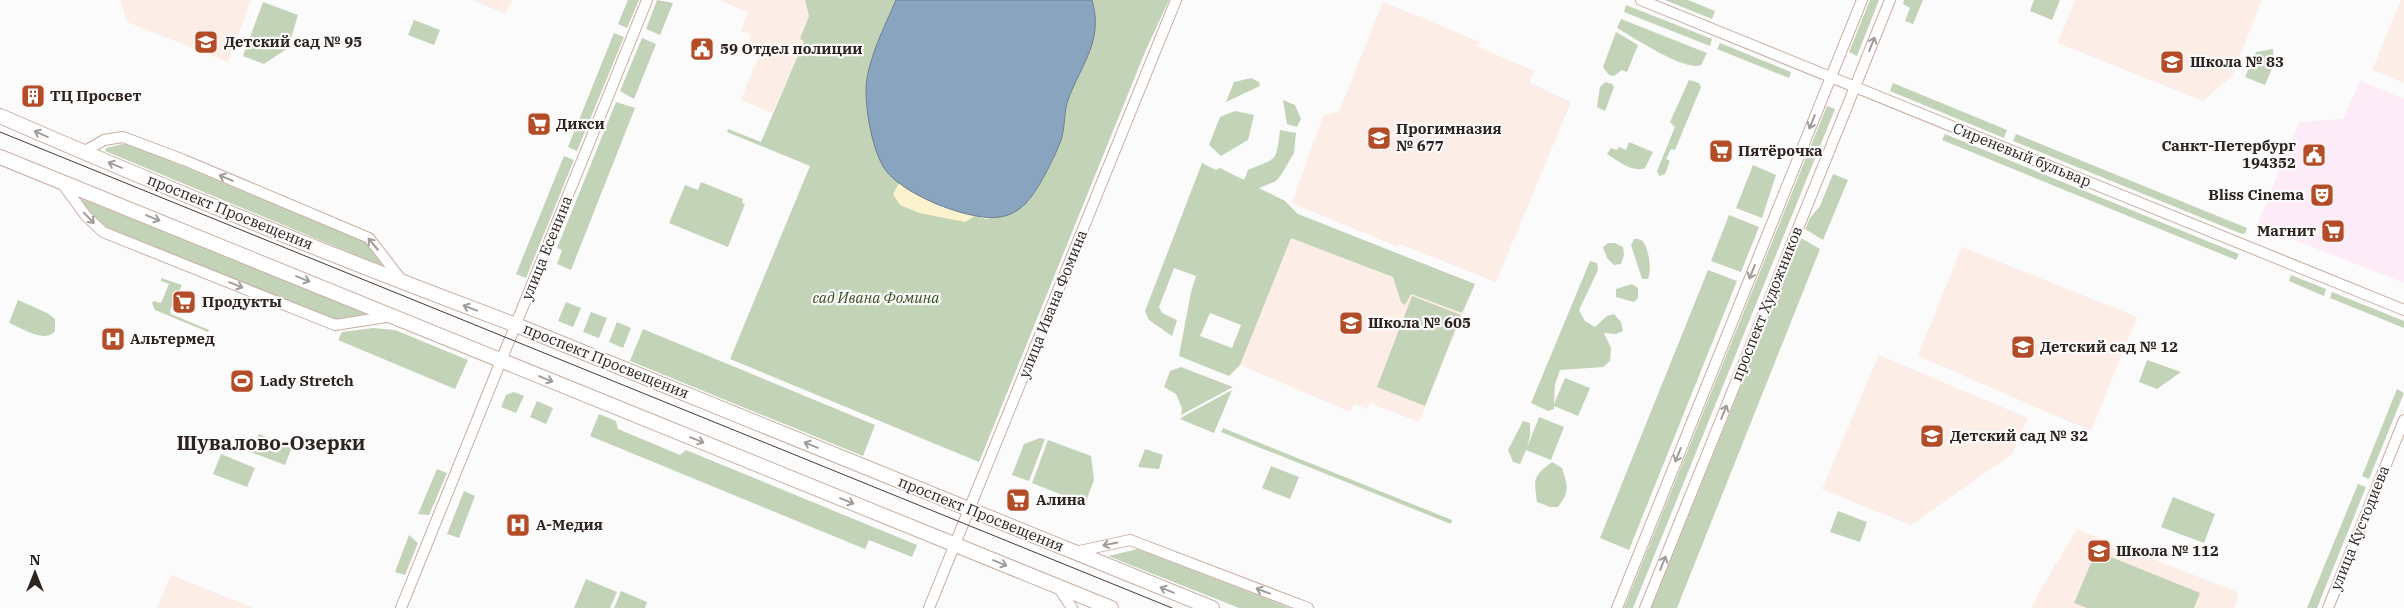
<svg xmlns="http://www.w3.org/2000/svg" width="2404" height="608" font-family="'IBM Plex Serif',serif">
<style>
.commercial{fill:#fdecf8}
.built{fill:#fcede7}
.green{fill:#c2d3b7;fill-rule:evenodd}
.sand{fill:#fcf2cc}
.water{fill:#89a4be;stroke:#6d7d8e}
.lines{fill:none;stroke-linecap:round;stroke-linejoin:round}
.minor-casing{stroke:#c8ada1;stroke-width:12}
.major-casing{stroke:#c8ada1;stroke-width:16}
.minor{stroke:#fff;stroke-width:10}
.major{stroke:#fff;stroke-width:14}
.tram{stroke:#443b37;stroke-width:1}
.oneway{stroke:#a09c9a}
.labels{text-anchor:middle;stroke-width:4.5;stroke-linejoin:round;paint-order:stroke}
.poi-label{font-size:15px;font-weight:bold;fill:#2d231f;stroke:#fbfbfb;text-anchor:start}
.street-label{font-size:15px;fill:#2d231f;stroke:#fbfbfb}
.park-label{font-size:15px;font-style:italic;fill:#334c1c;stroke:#fbfbfb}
.district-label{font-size:20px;font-weight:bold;fill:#2d231f;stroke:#fbfbfb}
</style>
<rect width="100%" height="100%" fill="#fbfbfb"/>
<path class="commercial" d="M2360 81 2404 99V283L2257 225 2299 122 2343 119Z"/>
<path class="built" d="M120 0H251L228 62 127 22Z
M472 0H512L506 14Z
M719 0H805L810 16 800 39 804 41 772 113 741 100 760 52 747 46 751 35 741 31 748 12Z
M2075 0H2262L2232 76 2203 101 2058 43Z
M2401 0H2404V83L2372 70Z
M1383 2 1480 42 1478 47 1534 71 1530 83 1571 102 1496 282 1400 244 1398 247 1292 203 1323 116 1339 112Z
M1281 223 1475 284 1419 422 1370 403 1367 409 1354 404 1350 412 1229 360Z
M1962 247 2137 317 2091 431 1918 356Z
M1879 355 2028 418 2012 454 1911 525 1822 489Z
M2077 529 2239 593 2234 608H2032L2037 596Z
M171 575 253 608H157Z"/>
<path class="green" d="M628 0H639L627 28 618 24Z
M657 0 673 3 660 35 646 29Z
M805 0H896L882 30 867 78 866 99 870 125 881 162 942 208 987 219 1028 202 1053 160 1062 135 1067 103 1095 10 1092 0H1169L1145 52 979 462 730 359 810 166 727 132 728 129 761 142 804 41 800 39 809 16Z
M1665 0H1688L1715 11 1712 19Z
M1870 0H1879L1857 56 1849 52Z
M1904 0H1923L1913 24 1905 21 1910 8 1903 4Z
M2034 0H2060L2052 20 2030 11Z
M263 2 298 15 288 48 264 64 243 56Z
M1626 5 1712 39 1710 46 1624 12Z
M1621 19 1707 53 1701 65C1685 72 1633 37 1617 28Z
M414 20 440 30 434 45 408 35Z
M1616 32 1638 45 1627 72 1622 70 1614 76 1609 75 1603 67Z
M614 33 624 37 577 151 568 147Z
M642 38 656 44 634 99 620 91Z
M1720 43 1791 72 1789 78 1717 49Z
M2273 49 2274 64 2265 85 2245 77 2256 52Z
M1251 78 1259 82 1260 86 1226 102 1234 82Z
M1689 80 1699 83 1701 87 1675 150 1671 149 1666 159 1670 161 1665 174 1659 176 1657 171 1675 127 1670 122Z
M1605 82 1612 84 1614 87 1605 111 1597 107 1600 87Z
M1893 83 2007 130 2004 138 1890 91Z
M1283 100 1295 105 1301 119 1297 127 1287 124Z
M616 102 635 108 571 270 557 264 562 250 557 248Z
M1827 106 1835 109 1633 608H1624Z
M1235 111 1254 115 1248 140 1221 156 1209 145 1220 117Z
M1280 130 1296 133 1294 153 1281 175 1276 181 1259 188 1285 201 1298 214 1475 284 1462 313 1411 294 1405 305 1401 302 1393 277 1291 238 1240 365 1229 376 1179 356 1191 292 1196 276 1174 268 1159 307 1162 313 1177 320 1172 336 1149 320 1145 311 1202 163 1216 170 1220 168 1244 180 1248 170C1277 157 1276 164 1280 130ZM1210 313 1241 325 1232 348 1200 336Z
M1945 134 2239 254 2236 260 1942 140Z
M2016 134 2247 228 2245 233 2242 234 2013 141Z
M1629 142 1653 152 1645 168C1634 173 1617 161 1607 154L1611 148 1617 150 1619 147 1626 150Z
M127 143 366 242 384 263 382 266 105 151 106 148Z
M564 156 574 160 526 278 516 274Z
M1753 165 1776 175 1762 218 1736 208Z
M1833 174 1848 180 1823 240 1805 229 1810 218 1820 206Z
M701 182 743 199 742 203 745 204 728 247 669 223 685 185 698 190Z
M82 199 365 313 363 318 336 322 106 228 81 203Z
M1729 215 1759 227 1741 272 1711 261Z
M1801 238 1820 249 1677 608H1651Z
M1634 239C1638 239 1642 239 1644 243 1649 251 1652 271 1648 279H1642L1631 245Z
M1608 243H1615L1623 247 1624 255 1621 264 1614 265 1607 258 1603 247Z
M1590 261 1597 263 1598 270 1579 310 1585 321 1595 327 1607 316 1614 314 1621 322 1623 331 1616 334 1604 333 1611 348 1610 361 1603 367 1560 370 1555 384 1554 404 1565 378 1590 388 1578 416 1554 406V409L1548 411 1531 403Z
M1708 270 1737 281 1629 550 1600 538Z
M2291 275 2326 289 2324 296 2289 281Z
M161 278 182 285 170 310 171 314 209 330 208 332 155 310 152 303 154 301 161 303 169 284 161 281Z
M1632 284 1638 288V298L1634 302 1616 297V289Z
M2332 292 2404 321V328L2330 298Z
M1412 296 1461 315 1425 406 1377 387Z
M18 300 47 313 55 319V331C45 344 22 328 9 323Z
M566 302 581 308 573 327 558 321Z
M591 312 607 318 599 338 583 332Z
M617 322 631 328 623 348 609 342Z
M373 328 395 330 468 360 455 389 338 340 342 332Z
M643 329 875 425 863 456 630 361Z
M2147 360 2181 372 2157 389 2139 382Z
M1181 367 1233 387 1181 415 1182 408 1176 394 1164 387 1170 371Z
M2397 389 2404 393 2369 479 2362 476Z
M1232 390 1214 433 1180 419 1184 416Z
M514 392 524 396 516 413 501 407 506 395Z
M537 401 553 408 546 424 530 417Z
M599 414 616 421 618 429 680 455 686 450 917 545 912 557 869 540 865 549 590 436Z
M1539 417 1564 427 1551 460 1526 450 1520 464 1513 462 1508 450 1523 421 1530 423V436L1527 448Z
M1223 428 1452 520 1451 524 1221 432Z
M259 434 292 447 285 465 251 452Z
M1040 438 1045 439 1029 481 1012 475 1024 444Z
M1048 440 1091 456 1094 480 1085 504 1032 483Z
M1145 449 1163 455 1159 469 1138 467Z
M221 454 255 468 247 487 213 474Z
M1552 462 1562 468C1568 488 1570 490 1558 507H1550L1537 502C1534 479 1532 477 1552 462Z
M1271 466 1299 477 1290 499 1262 488Z
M437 469 447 473 429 515 418 514Z
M2358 484 2366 487 2317 608H2307Z
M464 491 475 496 459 538 447 534Z
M2173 497 2215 514 2204 543 2161 527Z
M1838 511 1867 522 1860 542 1830 532Z
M409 535 418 543 405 575 395 572Z
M1138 549 1290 608H1239L1108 556Z
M2096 551 2200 593 2194 608H2087L2074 603Z
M586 579 617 592 610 608H574Z
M621 591 647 602 645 608H614Z"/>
<path class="sand" d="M899 183 942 208 975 216 965 222 919 213 900 205 893 194Z"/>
<path class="water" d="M896 0H1092C1104 41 1081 64 1068 100 1064 112 1065 125 1062 137 1057 153 1038 191 1026 203 1008 222 986 219 963 213 940 207 903 191 887 172 872 154 863 101 867 78 872 51 885 25 896 0Z"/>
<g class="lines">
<g class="minor-casing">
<path id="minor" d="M1641 0 2404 310
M83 152 104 140 123 137 184 160 369 238 403 282
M61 182 86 216 103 232 335 325 392 316
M1075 552 1130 540 1308 608
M1058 587 1072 608
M401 608 647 0
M929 608 1176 0
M1617 608 1862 0
M1645 608 1890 0
M2328 608 2404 420"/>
</g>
<g class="major-casing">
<path id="major" d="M0 116C170 190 342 260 516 325L1212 608
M0 157 1111 608"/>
</g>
<use href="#minor" class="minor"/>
<use href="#major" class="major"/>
<path class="tram" d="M0 132 1172 608"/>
</g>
<defs><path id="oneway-shaft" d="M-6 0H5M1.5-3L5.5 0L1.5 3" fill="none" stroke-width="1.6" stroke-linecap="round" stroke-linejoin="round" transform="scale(1.25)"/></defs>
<g class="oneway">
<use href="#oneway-shaft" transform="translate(1872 44) rotate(-68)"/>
<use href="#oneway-shaft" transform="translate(1812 122) rotate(112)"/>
<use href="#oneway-shaft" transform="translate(41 134) rotate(-156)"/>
<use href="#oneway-shaft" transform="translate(115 165) rotate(-158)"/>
<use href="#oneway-shaft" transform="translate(226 178) rotate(-157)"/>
<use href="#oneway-shaft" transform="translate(89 218) rotate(46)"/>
<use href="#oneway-shaft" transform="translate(153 218) rotate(22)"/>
<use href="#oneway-shaft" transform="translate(373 244) rotate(-130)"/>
<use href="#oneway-shaft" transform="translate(1752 272) rotate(112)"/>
<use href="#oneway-shaft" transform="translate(303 279) rotate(22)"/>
<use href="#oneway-shaft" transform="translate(236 285) rotate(22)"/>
<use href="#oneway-shaft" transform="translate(470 308) rotate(-159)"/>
<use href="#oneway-shaft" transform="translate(546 379) rotate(22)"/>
<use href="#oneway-shaft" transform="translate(1724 412) rotate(-68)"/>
<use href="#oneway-shaft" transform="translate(697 440) rotate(22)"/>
<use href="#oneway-shaft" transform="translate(811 445) rotate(-158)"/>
<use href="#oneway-shaft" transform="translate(1678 455) rotate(112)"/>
<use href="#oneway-shaft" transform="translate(847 501) rotate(22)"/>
<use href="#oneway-shaft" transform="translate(1110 544) rotate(168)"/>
<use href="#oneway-shaft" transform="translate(1000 563) rotate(22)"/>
<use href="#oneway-shaft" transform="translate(1663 563) rotate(-68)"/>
<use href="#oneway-shaft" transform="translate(1167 590) rotate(-158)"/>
<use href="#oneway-shaft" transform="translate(1263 591) rotate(-159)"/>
</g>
<defs>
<g id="school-square" transform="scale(1.25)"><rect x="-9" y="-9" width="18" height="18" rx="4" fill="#b34c27" stroke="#fbfbfb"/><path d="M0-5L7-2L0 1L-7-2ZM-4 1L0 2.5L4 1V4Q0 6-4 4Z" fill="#fff"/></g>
<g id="civic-square" transform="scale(1.25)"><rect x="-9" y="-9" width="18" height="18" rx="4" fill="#b34c27" stroke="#fbfbfb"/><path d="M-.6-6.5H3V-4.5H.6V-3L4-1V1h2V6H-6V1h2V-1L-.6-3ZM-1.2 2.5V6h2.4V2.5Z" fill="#fff"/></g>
<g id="building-square" transform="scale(1.25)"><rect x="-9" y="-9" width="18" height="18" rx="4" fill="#b34c27" stroke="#fbfbfb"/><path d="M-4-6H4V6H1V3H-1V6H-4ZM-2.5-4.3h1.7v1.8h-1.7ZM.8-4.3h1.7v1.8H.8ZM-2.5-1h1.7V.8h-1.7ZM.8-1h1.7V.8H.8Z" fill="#fff"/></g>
<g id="supermarket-square" transform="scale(1.25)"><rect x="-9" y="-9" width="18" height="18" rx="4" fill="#b34c27" stroke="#fbfbfb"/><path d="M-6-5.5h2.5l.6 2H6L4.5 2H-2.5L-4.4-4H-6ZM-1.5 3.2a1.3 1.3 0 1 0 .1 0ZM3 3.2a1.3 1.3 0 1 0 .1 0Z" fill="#fff"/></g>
<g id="theatre-square" transform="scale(1.25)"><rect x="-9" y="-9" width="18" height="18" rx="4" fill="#b34c27" stroke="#fbfbfb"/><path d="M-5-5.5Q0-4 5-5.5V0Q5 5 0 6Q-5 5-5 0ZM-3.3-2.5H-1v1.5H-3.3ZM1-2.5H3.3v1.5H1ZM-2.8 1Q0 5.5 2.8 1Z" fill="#fff"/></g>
<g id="hospital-square" transform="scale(1.25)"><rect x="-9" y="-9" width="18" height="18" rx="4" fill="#b34c27" stroke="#fbfbfb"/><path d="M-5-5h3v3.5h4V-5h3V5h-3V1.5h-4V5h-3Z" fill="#fff"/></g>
<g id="stadium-square" transform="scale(1.25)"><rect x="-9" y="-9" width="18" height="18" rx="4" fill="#b34c27" stroke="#fbfbfb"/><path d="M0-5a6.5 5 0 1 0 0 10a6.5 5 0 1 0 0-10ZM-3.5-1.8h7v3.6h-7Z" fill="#fff"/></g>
</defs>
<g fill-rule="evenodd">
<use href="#school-square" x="206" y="42"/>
<use href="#civic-square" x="702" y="49"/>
<use href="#school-square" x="2172" y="62"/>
<use href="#building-square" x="33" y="96"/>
<use href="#supermarket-square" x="539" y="124"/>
<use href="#school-square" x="1379" y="138"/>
<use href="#supermarket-square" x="1721" y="151"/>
<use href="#civic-square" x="2314" y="155"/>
<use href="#theatre-square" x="2322" y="195"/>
<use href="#supermarket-square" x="2333" y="231"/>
<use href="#supermarket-square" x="184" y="302"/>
<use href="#school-square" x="1351" y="323"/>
<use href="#hospital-square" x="113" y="339"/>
<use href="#school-square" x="2023" y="347"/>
<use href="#stadium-square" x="242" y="381"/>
<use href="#school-square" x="1932" y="436"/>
<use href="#supermarket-square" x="1018" y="500"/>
<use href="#hospital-square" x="518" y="525"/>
<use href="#school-square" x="2099" y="551"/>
</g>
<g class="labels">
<g class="poi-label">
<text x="224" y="47">Детский сад № 95</text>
<text x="720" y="54">59 Отдел полиции</text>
<text x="2190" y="67">Школа № 83</text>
<text x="50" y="101">ТЦ Просвет</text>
<text x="556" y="129">Дикси</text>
<text x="1396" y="134">Прогимназия<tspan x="1396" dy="17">№ 677</tspan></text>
<text x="2296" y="151" text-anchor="end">Санкт-Петербург<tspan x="2296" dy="17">194352</tspan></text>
<text x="1738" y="156">Пятёрочка</text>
<text x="2304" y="200" text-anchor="end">Bliss Cinema</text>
<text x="2316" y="236" text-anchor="end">Магнит</text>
<text x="202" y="307">Продукты</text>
<text x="1368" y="328">Школа № 605</text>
<text x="130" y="344">Альтермед</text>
<text x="2040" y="352">Детский сад № 12</text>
<text x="260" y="386">Lady Stretch</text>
<text x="1950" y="441">Детский сад № 32</text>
<text x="1036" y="505">Алина</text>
<text x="536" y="530">А-Медия</text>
<text x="2116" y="556">Школа № 112</text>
</g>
<g class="street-label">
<text transform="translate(2022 155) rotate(22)" y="5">Сиреневый бульвар</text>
<text transform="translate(230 212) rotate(22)" y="5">проспект Просвещения</text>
<text transform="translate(547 248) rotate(-68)" y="5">улица Есенина</text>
<text transform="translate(1053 304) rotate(-68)" y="5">улица Ивана Фомина</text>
<text transform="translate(1767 304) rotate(-68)" y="5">проспект Художников</text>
<text transform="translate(606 361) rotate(22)" y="5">проспект Просвещения</text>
<text transform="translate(981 514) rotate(22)" y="5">проспект Просвещения</text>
<text transform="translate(2360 528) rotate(-68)" y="5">улица Кустодиева</text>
</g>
<g class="park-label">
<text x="876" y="303">сад Ивана Фомина</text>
</g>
<g class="district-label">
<text x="271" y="450">Шувалово-Озерки</text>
</g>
</g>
<g transform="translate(35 573)" stroke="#fbfbfb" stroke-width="4" paint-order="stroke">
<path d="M0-4L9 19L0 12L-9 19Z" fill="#2d231f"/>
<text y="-8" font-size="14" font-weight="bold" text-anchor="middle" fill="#2d231f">N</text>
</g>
</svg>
